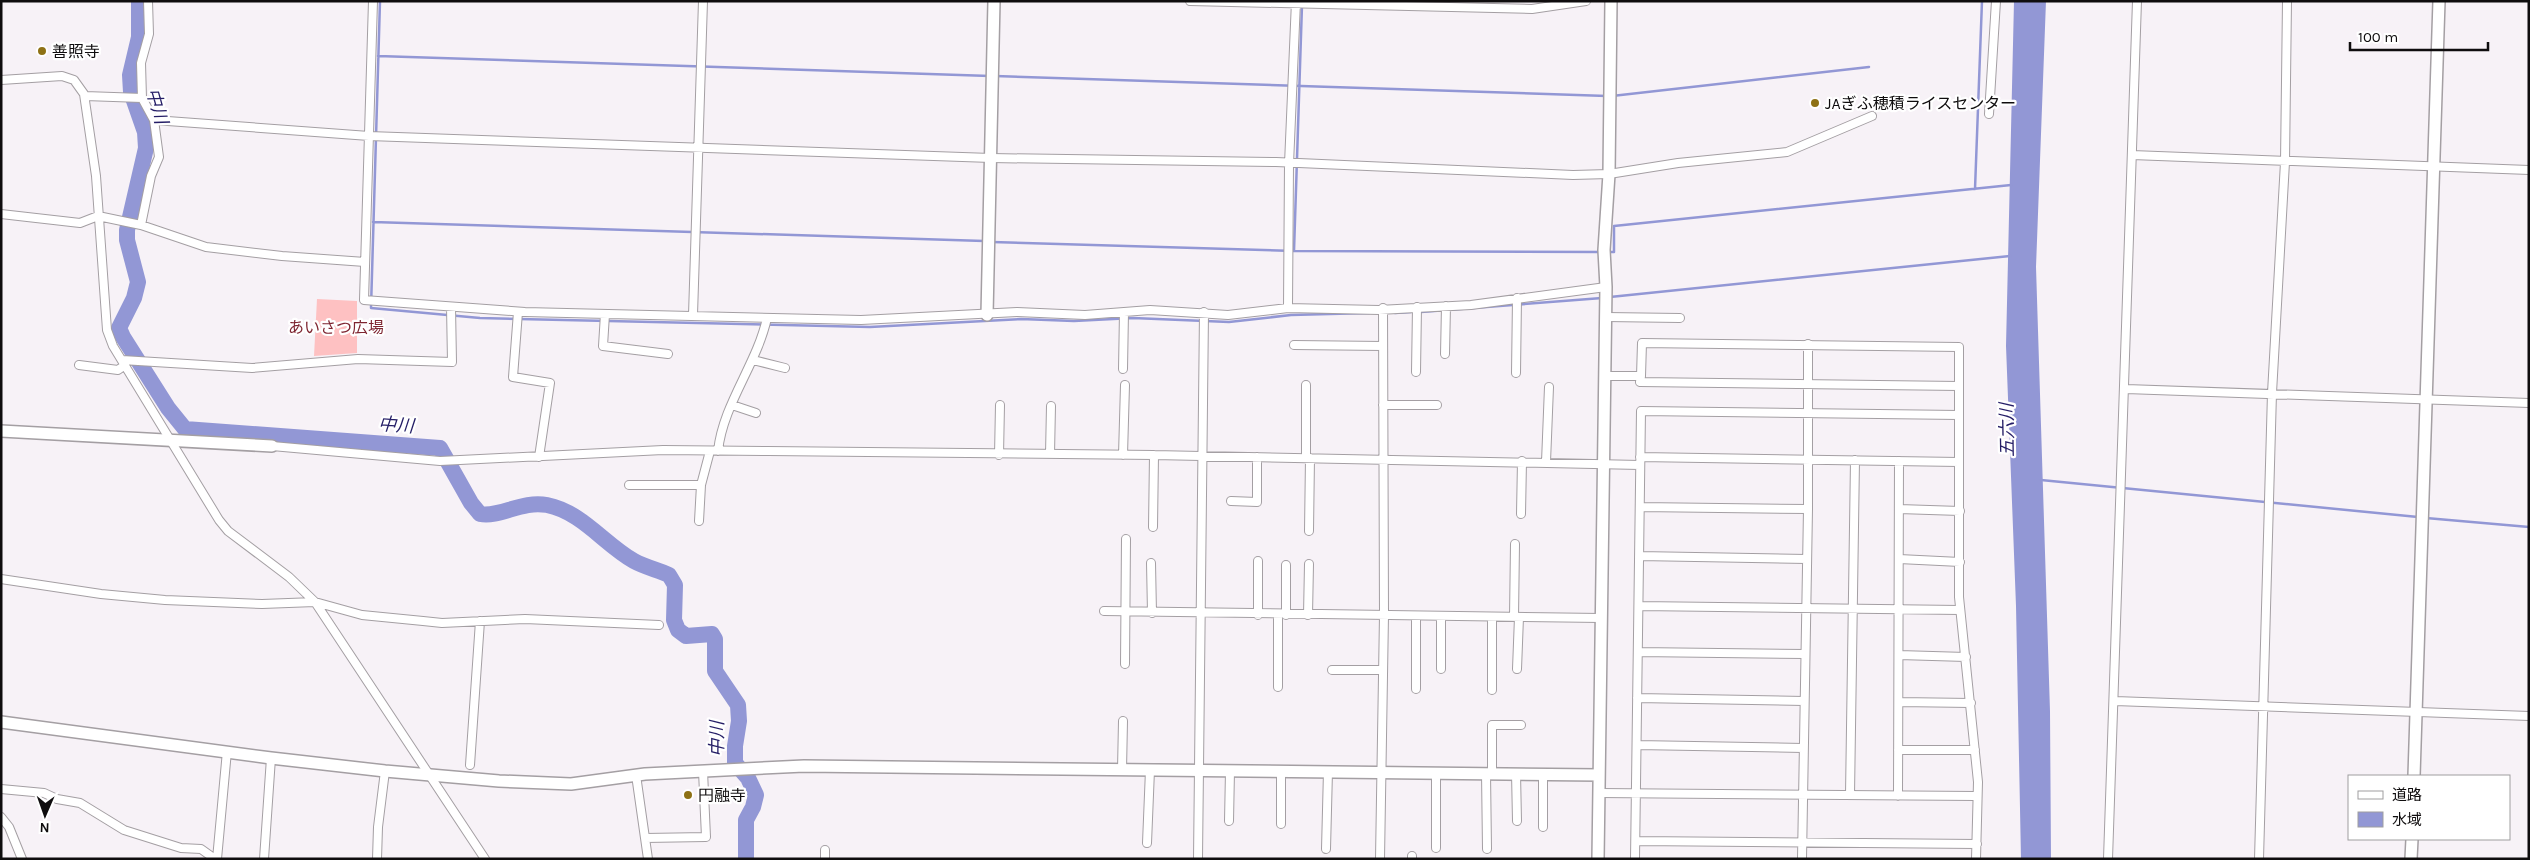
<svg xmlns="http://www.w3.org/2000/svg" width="2530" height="860" font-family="Karla,'Noto Sans JP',sans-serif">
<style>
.green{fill:#fec1c2}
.water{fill:#9297d5}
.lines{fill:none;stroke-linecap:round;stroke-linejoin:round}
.stream{stroke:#9297d5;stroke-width:2.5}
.river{stroke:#9297d5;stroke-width:16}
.street-casing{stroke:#a49fa3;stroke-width:10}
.secondary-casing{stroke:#a49fa3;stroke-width:14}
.street{stroke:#fff;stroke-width:8}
.secondary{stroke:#fff;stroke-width:11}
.poi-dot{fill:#8e7115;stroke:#fff;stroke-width:2}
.labels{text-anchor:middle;stroke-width:4.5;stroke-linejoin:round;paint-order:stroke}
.poi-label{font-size:16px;fill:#0f0d0e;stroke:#fff;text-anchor:start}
.park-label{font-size:16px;fill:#7e2531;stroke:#fff}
.water-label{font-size:18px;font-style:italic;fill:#241d66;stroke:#fff}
</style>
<rect width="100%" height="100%" fill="#f7f2f7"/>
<path class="green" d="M317 299 357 301V353L314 356Z"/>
<path class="water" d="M2014 1H2046L2036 267 2050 711 2051 859H2021L2016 606 2006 346Z"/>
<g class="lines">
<path class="stream" d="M380 1 371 308 480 318 870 327 1021 319 1074 321 1133 318 1229 322 1291 315 1369 313
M378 56 990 76
M995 76 1607 96
M1612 96 1869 67
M1975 189 1982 1
M373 222 984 241
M992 242 1294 251 1601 252
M1294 251 1302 5
M1607 252H1614V226L2011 185
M1610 297 2010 256
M1421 312 1602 298
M1395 313 1411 312
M2041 480 2418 517
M2426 518 2529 527"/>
<path class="river" d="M139 1V37L130 75 131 92 145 132 146 148 127 230V240L138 282 134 298 119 328 123 337 168 408 185 429 440 448 471 503 480 514C500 518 522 500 547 505 582 512 604 544 634 561 645 567 658 570 669 575L675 585 674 620 678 630 686 636 712 634 715 639V671L738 705 739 721 735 746V763L748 778 756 795 753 807 746 820V859"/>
<g class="street-casing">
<path id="street" d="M373 1 364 300 525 312 861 320 1017 312 1085 315 1150 310 1228 315 1288 308 1379 310 1471 305 1606 287
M1190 1 1532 9 1586 1
M1 80 62 76 74 80 84 94 96 176 107 330 113 346 219 520 228 531 289 577 315 602 485 859
M85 96 142 98
M1989 114 1996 1
M154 120 369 136 991 158 1276 162 1573 175 1609 174 1678 163 1787 152 1872 116
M2132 155 2529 170
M1 214 80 223 98 216 141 225 206 247 282 256 365 262
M141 225 151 176 159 157 154 120 142 98 141 63 149 34 148 1
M1288 308 1289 164 1296 1
M518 312 513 377 550 383 539 457
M605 314 603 346 668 354
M693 315 703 1
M1606 317 1680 318
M1294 345 1383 346
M1445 354 1446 306
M122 360 252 368 358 359 452 362 451 307
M753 360 785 368
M79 365 118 370 125 365
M1123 369 1124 312
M1416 372 1417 307
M1516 373 1517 298
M1604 376H1641L1640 382 1959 386
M1641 376 1642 343 1959 347V597L1978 782 1976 859
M2126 389 2529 403
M732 405 756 413
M1383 405H1437
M272 446 440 461 663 450 768 451 1154 455 1640 465
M718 451C723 404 757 364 767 318
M1050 454 1051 406
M999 455 1000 405
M1123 455 1125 385
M1640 457 1959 462
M1306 458V385
M1546 462 1549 387
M629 485H701
M1231 501 1257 502V457
M1640 507 1808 509
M1899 509 1960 511
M1521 514 1522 461
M699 521 701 485 710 451
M1153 527 1154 455
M1309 531 1310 458
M1639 556 1807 559
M1899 559 1960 562
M1258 561V615
M1151 563 1152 613
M1 579 101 594 165 600 262 604 315 602 362 615 423 621 442 623 525 619 659 625
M1639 606 1960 610
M1104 611 1601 618
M1286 615V565
M1308 615 1309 564
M1441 616V669
M1514 617 1515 544
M1638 652 1805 654
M1899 655 1966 657
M1125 664 1126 539
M1517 669 1519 617
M1332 670H1383
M1278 687V615
M1416 689V616
M1492 690V617
M1637 698 1804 701
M2115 701 2529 716
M1899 702 1971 703
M1637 745 1803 748
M1898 750H1975
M470 765 480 621
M1122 770 1123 721
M1486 773 1487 849
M1492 773V725H1521
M1516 773 1517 821
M1543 774V827
M636 775 648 859
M1 789 44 793 57 799 80 803 124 830 181 848 201 849 215 859
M1599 793 1976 796
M1850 795 1855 460
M1898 796 1899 461
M1 817 9 827 22 859
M1229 821 1230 771
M1281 824V771
M645 838 706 837 703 771
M1636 841 1977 844
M1147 843 1150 770
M1436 848V772
M1326 849 1328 771
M217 859 227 751
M264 859 271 758
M377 859 378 827 385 771
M825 859V850
M1198 859 1204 312
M1380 859 1384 615 1383 308
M1412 859V856
M1635 859 1641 411 1959 415
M1802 859 1808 509V344
M2108 859 2137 1
M2259 859 2272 393 2285 162 2287 1"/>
</g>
<g class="secondary-casing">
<path id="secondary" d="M987 315 994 1
M1 431 272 446
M1 722 271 758 385 771 499 781 571 784 645 774 804 766 1599 775
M2414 776 2439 1
M1598 859 1606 287 1604 250 1609 174 1611 1
M2411 859 2412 839"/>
</g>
<use href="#street" class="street"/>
<use href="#secondary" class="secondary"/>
</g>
<g class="poi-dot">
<circle cx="42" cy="51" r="5"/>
<circle cx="1815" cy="103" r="5"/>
<circle cx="688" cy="795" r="5"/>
</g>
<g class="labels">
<g class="poi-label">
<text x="52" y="57">善照寺</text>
<text x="1825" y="109">JAぎふ穂積ライスセンター</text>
<text x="698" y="801">円融寺</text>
</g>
<g class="park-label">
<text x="336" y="333">あいさつ広場</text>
</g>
<g class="water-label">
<text transform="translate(157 106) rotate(74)" y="6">中川</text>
<text transform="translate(396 425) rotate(4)" y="6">中川</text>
<text transform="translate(2007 430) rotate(-91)" y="6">五六川</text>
<text transform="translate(717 739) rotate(-90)" y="6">中川</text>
</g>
</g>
<rect width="2530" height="860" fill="none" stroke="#0f0d0e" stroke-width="5"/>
<rect x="2348" y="775" width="162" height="65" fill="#ffffff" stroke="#9f9e9f"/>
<rect x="2358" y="791" width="25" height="8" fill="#ffffff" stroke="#9f9e9f"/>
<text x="2392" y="800" font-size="15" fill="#0f0d0e">道路</text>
<rect x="2358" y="812" width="25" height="15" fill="#9297d5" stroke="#9f9e9f"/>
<text x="2392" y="825" font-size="15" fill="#0f0d0e">水域</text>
<g transform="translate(45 815) rotate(182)" stroke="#ffffff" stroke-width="4" paint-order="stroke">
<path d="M0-4L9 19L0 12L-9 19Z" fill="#0f0d0e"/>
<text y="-8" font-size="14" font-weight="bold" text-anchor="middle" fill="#0f0d0e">N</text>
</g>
<path d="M2350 42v8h138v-8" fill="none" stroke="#0f0d0e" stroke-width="2.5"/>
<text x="2358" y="42" font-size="15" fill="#0f0d0e" stroke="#ffffff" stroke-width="4" paint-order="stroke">100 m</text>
</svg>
